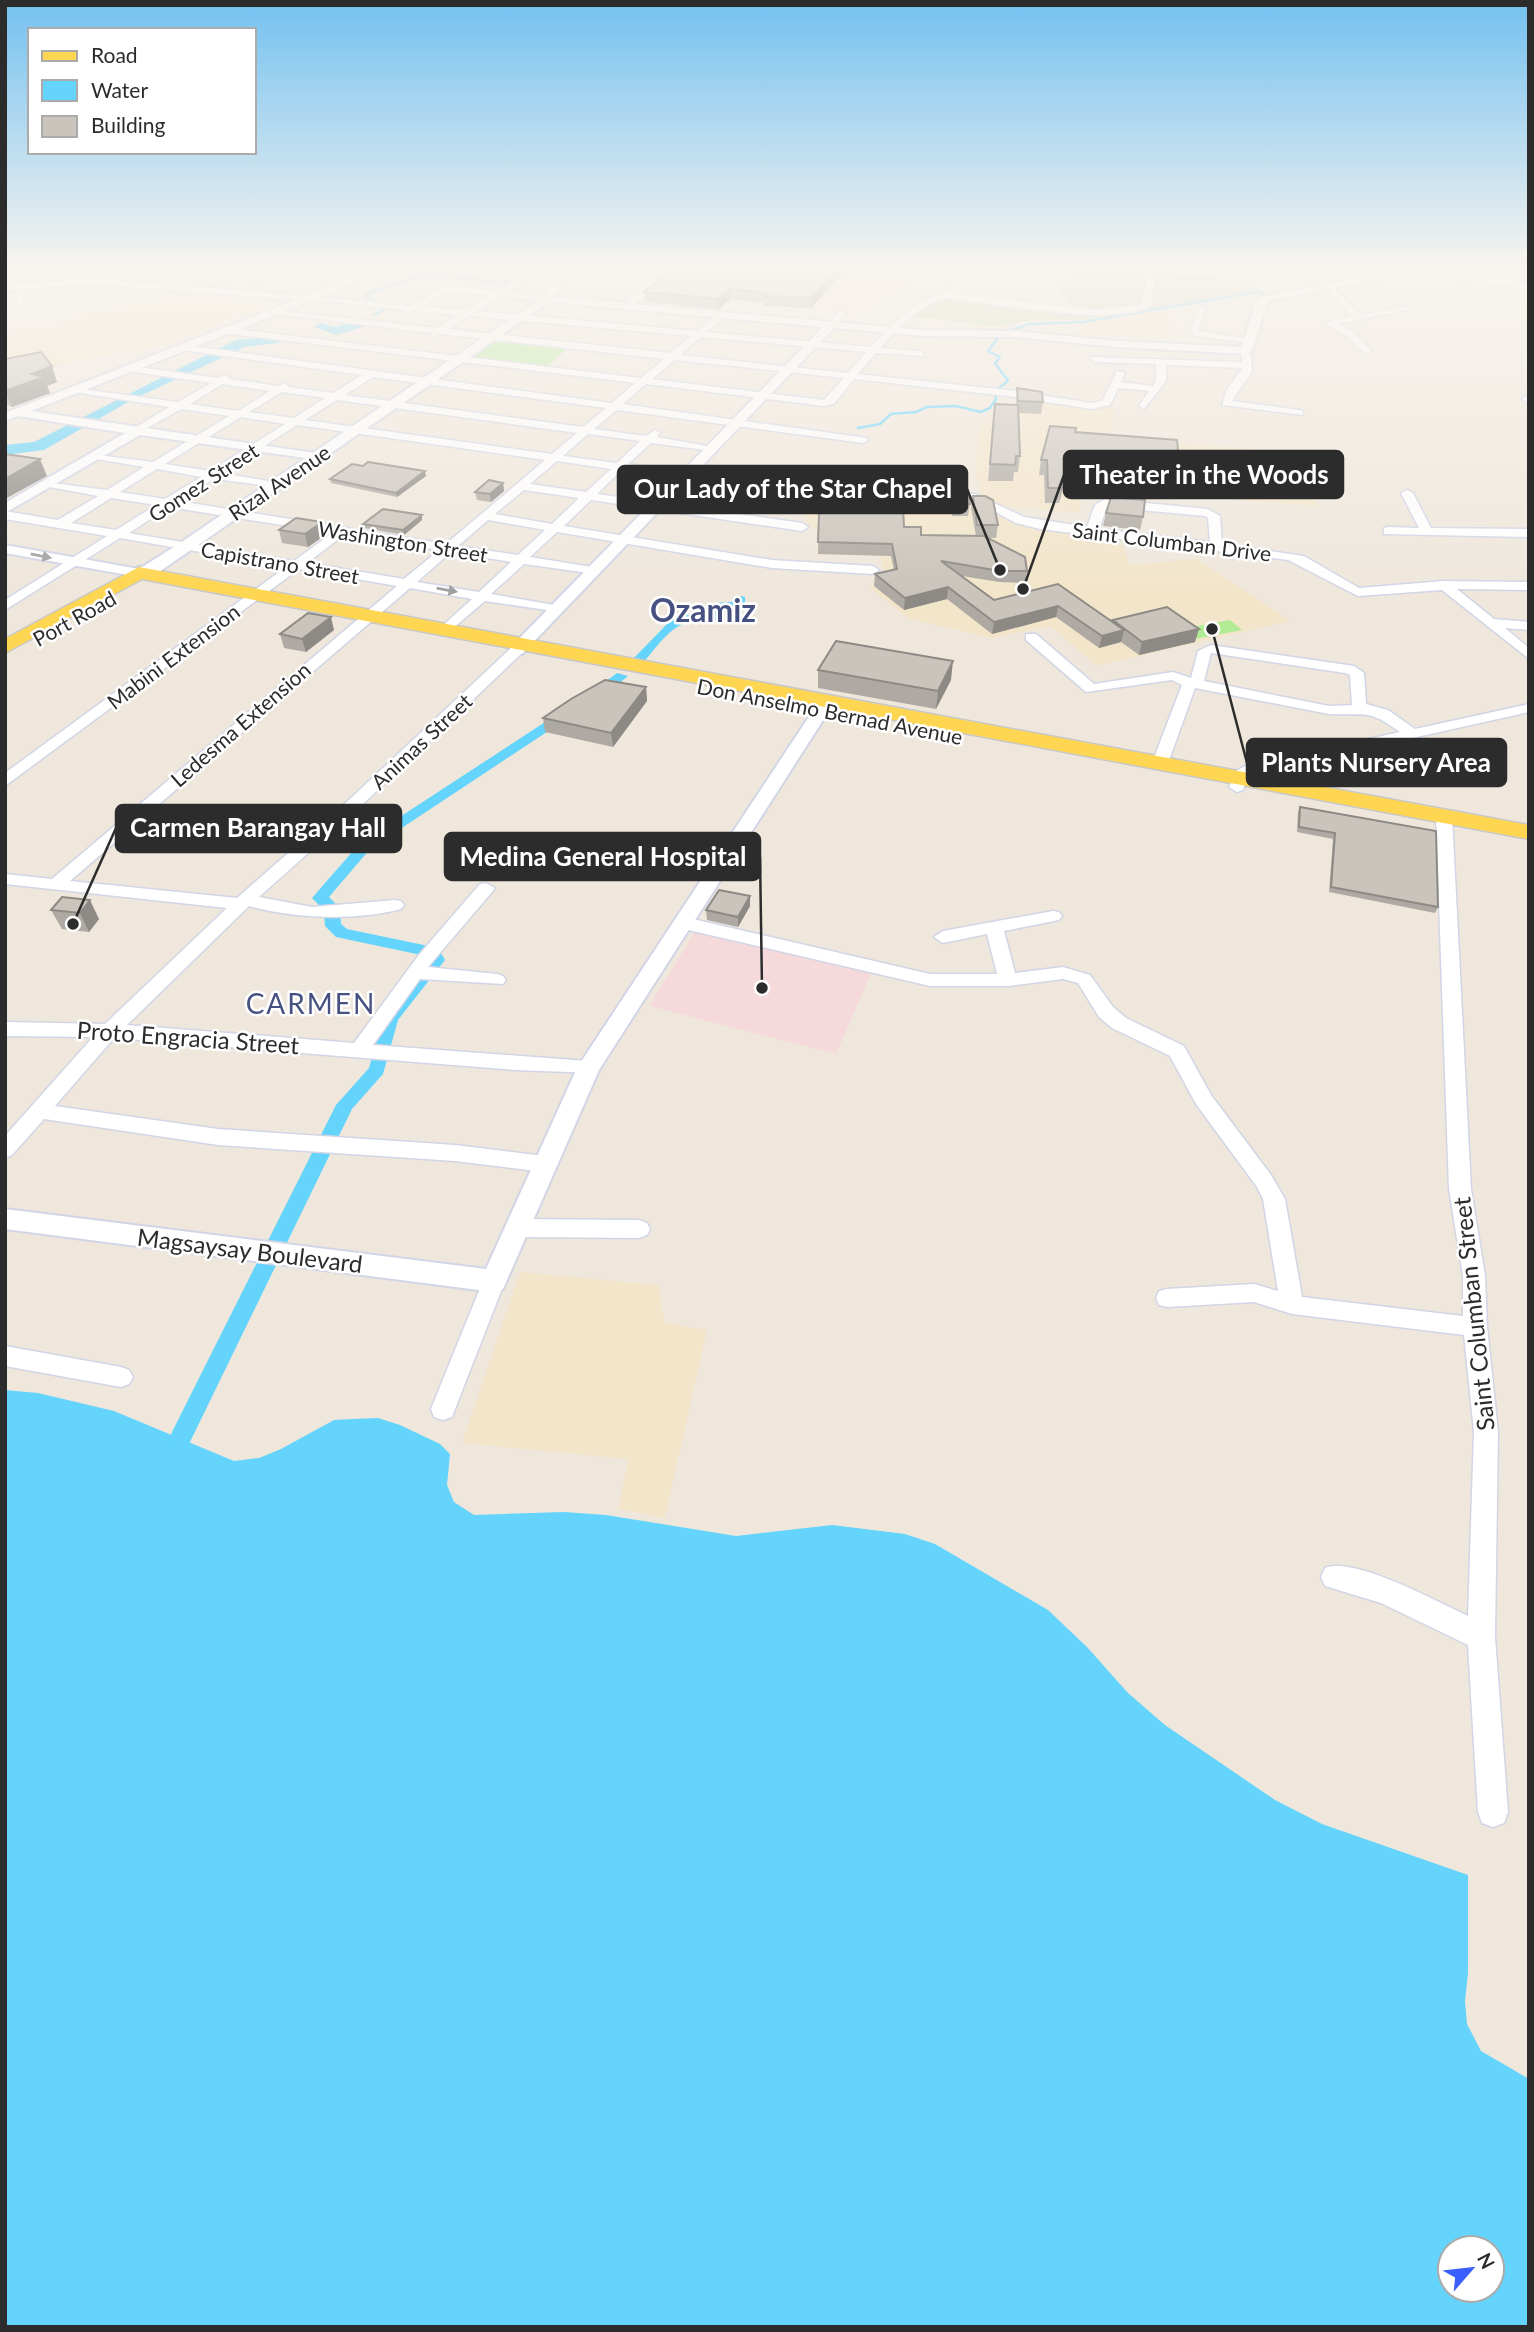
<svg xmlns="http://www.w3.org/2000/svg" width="1534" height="2332" viewBox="0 0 1534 2332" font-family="Lato,sans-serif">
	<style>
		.education { fill: #f2e5ca }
		.medical { fill: #f6d9da }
		.green { fill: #b1eb93 }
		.cemetery { fill: #c6dbb2 }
		.water { fill: #64d4fc; fill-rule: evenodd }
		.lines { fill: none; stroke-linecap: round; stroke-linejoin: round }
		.stream { stroke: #64d4fc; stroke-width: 2.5 }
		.canal { fill: #64d4fc; fill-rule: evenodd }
		.river { fill: #64d4fc; fill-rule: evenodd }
		.minor-casing { stroke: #d1d5e6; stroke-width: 3 }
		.tertiary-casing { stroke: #d1d5e6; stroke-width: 4 }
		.secondary-casing { stroke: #d1d5e6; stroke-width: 4 }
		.primary-casing { stroke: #c8c8c8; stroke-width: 3 }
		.minor { fill: #fff; fill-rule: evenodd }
		.tertiary { fill: #fff; fill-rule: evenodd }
		.secondary { fill: #fff; fill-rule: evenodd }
		.primary { fill: #ffd651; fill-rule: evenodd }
		.wall { fill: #aea9a2 }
		.shaded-wall { fill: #8d8984 }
		.building { fill: #cac4bc; stroke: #8d8984; stroke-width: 2 }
		.oneway { fill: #a0a0a0 }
		.labels { text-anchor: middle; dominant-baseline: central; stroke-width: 5; stroke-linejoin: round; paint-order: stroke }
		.far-street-label { font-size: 21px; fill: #2c2c2c; stroke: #fff }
		.street-label { font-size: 24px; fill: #2c2c2c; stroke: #fff }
		.quarter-label { font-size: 28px; letter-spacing: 2px; fill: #465182; stroke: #fff }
		.far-town-label { font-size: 32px; font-weight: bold; fill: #465182; stroke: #fff }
		.leader { fill: none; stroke: #2c2c2c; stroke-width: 2.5 }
		.callout-dot { fill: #2c2c2c; stroke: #fff; stroke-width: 2.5 }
		.callout { fill: #2c2c2c; stroke: #2c2c2c; stroke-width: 2.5 }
		.callout-label { font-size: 26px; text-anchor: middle; font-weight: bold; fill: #fff }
	</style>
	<rect width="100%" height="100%" fill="#efe7dc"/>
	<path class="education" d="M136,266H356L330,279L277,275L264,284L165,277L148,283L109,281Z
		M190,293L285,300L161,345L5,375V335L76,323L73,316Z
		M1174,308L1167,338L1079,334L1083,323Z
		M1014,397L1115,409L1109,436L1309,454L1317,506L1082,488L1080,513L1002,506L982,495L975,472L978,434L989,413L1014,414Z
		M806,494L968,499L1021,525L1119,538L1130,565L1197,559L1291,621L1096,666L1051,626L992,638L909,619L869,587L886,579L880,556L817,555L818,532L806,523Z
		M520,1272L658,1285L665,1323L707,1330L665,1518L618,1509L628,1459L462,1443Z"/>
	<path class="medical" d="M852,266H990L993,267L953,282L913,277L889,297L850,314L811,310Z
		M697,929L872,971L836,1054L649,1006Z"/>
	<path class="green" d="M497,339L569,347L545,368L471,359Z
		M1230,620L1242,630L1195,639L1182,629Z"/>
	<path class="cemetery" d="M1091,266L1254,281L1259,291L1079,320H1033L996,326L912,316L943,297L1078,311L1058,292L1065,283Z"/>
	<path class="water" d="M5,1390L38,1393L114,1411L234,1461L259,1458L281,1449L334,1420L353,1419L378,1418L400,1425L440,1444L450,1454L447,1485L454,1502L474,1515L564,1512L606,1515L736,1536L832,1525L905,1534L935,1544L1048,1610L1087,1647L1128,1693L1165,1725L1275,1800L1322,1824L1468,1875V1973L1465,2001L1467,2024L1481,2051L1529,2079V2327H5ZM1450,2248H1492V2290H1450Z"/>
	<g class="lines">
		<path class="stream" d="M553,271L567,266
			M433,275L507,283
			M519,284L538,274
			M381,305L365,296C394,280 428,276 460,266
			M374,315L385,309
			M1003,333L1029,324L1082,322L1258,292L1268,295L1309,288
			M994,392L1008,381L995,363L1000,357L988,351L1001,334
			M858,428L880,424L891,414L916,412L927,407L956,406L981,412L990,408L996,399L995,394"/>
		<path class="canal" d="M741,596L745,597V603L738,608L725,609L722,618C710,624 701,620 689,622C670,625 654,651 642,664L631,661L670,621L686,615H709L715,603L731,602Z
			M617,673L628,676L600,699H590V693Z
			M562,711L574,714L370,849L329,897L340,908L341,924L347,929L438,948L445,960L398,1020L383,1074L352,1109L189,1444L181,1447L173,1444L170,1437L173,1430L336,1105L369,1068L384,1015L428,960L426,956L336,937L325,926L324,910L312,898L360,843Z"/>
		<path class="river" d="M358,320L365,324L363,327L336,335L314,327L321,323L336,327Z
			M274,336L281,340L279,343L244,347L130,401L44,450L5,455V445L34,442L236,340Z"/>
		<g class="minor-casing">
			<path id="minor" d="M123,266H133L98,284L91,282Z
				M538,266L546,267L508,292L547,296L550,301L500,297L477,311L697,331L721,312L724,317L707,332L871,347C893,323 915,300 947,292L1093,310L1141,305L1147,278L1139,272L1141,266H1149L1147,271L1155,277L1151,305C1122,328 987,303 947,298C920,304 899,327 881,348L921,351L924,356L876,353L858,374L1016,391L1091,403L1102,401L1117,371L1125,373L1121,382L1153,386L1156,381V364L1094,362L1091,357L1242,362L1241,354L1246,351L1251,354L1252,372L1232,401L1299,410L1303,411V415L1222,405L1226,391L1242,368L1166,365V381L1144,409L1139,406L1149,391L1118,388L1110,405L1091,409L1016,397L854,379L834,404L824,406L646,384L623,404L867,438L868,440L863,443L617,410L594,429L646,436L655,430L660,433L657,437L718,448L713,451L651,443L628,464L788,487L975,494L1024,517L1087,527L1095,505L1105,499L1208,509L1220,516L1222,544L1304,556L1359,588L1444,581L1529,582V590L1457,589L1494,619L1529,622V630L1505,628L1529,648V659L1442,590L1358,596L1288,560L1040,529L1016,523L973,500L788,493L622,470L597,494L802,523L808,527L802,531L591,500L564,526L772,560L873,566L879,570L873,574L772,568L557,532L530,557L592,567L596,568V574L524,564L491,594L560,606V612L485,601L445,635L440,634V628L472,599L410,588L70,881L237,898L351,798L511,648H521V654L363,804L259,897L312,907L395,900L401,901L404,905L401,909C355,921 295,919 249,906L127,1025L354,1043L418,956L480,884L486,883L495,888L492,892L428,967L497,974L503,976L506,980L503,984L420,979L373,1045L588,1061L595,1063L598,1068L595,1073L515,1070L114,1038L55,1106L218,1129L455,1145L544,1156L551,1158L554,1164L551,1170L544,1172L455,1161L218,1145L44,1119L12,1155L5,1158V1136L93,1037L5,1036V1022L105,1024L227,908L5,884V874L52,879L397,586L299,569L5,786V773L286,567L120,538L5,610V600L107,536L5,519V511L58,520L98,496L44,486V482L107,490L144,467L90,458V454L153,462L229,416L181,409L137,434L132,431L133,429L169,407L68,391L73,388L178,402L211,383L128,371L131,366L219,378L226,375L230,379L278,386L285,383L289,387L333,393L362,375L181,350L184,345L612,403L635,383L224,333L227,328L641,378L664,359L440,334L434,337L430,333L268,313L272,310L437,328L458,315L414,311L408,314L404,310L304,299L308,296L411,306L446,285L497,291ZM448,291L490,295L466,310L422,307ZM469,316L691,336L670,353L448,329ZM701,337L866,352L848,373L680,355ZM675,360L844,378L824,400L652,379ZM373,377L606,408L583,427L345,395ZM222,384L270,391L238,411L190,404ZM282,392L325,398L294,418L249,412ZM337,400L577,433L552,454L305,420ZM241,417L285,424L210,471L165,464ZM297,425L545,460L446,544L178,501L214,479L279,487V483L222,473ZM588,434L640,441L617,463L563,456ZM557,461L611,469L586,492L530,484ZM157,469L201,477L165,499L120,492ZM524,490L579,498L552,524L495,514ZM111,498L156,505L116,530L71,523ZM169,507L332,533L294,561L129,533ZM1107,507L1205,516L1208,518L1210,542L1099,529ZM488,520L545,530L518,555L458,546ZM344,535L439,550L404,579L307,563ZM451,552L511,562L479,592L417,582Z
				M1330,283L1360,315L1408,306L1412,309L1339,324L1353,332L1372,351L1364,353L1347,336L1325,323L1352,316L1326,286Z
				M13,285H19L26,297L22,305L15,303L18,297Z
				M1202,305L1206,308L1198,331L1255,340L1250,343L1190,335L1198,308Z
				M838,311L845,313L834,327H828Z
				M1527,396H1529V403L1522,399Z
				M1407,490L1413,493L1431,528L1529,529V537L1384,534V528L1388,527L1419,528L1401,493Z
				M1026,634H1036L1094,684L1173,672L1191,678L1198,651L1211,645L1354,666L1364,673L1366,704L1388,710L1415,729L1529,704V712L1255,773L1248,776L1243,790L1237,792L1229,787L1236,771L1245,766L1400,732C1367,708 1366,716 1329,714L1195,688L1168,763L1160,768L1155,766L1152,763L1182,685L1172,680L1086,692L1026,640ZM1211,653L1345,673L1350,675L1352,705L1329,706L1204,681Z
				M1444,811L1452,816L1471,1189L1485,1276L1487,1327L1498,1432L1495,1637L1508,1812L1504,1823L1493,1827L1482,1823L1478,1812L1468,1645L1381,1603L1325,1586L1321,1577L1325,1568C1354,1556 1438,1602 1468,1616L1474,1432L1464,1335L1292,1314L1254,1302L1167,1307L1159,1305L1156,1298L1159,1291L1167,1289L1254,1284L1278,1291L1263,1199L1257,1187L1196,1104L1170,1056L1112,1028L1099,1017L1078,983L1063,979L1008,986H930L684,929L675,923L684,917L930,974H997L987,934L943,943L934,937L943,931L1053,911L1059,912L1062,916L1059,920L1004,931L1015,973L1063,967L1090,975L1113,1007L1126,1018L1184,1046L1211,1095L1271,1175L1285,1199L1302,1297L1463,1316V1276L1449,1189L1436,816Z
				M516,1219L639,1220L647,1223L650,1229L647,1235L639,1238L516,1237L508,1234L505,1228L508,1222Z
				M494,1272L502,1274L505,1281L455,1409L452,1417L443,1420L434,1417L431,1409L483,1281L486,1274Z
				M5,1346L121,1367L129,1370L133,1377L129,1384L121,1387L5,1366Z"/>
		</g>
		<g class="tertiary-casing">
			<path id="tertiary" d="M369,266H381L353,284L312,301L31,411L315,453L320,454V460L140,435L5,513V503L125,433L18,416L5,421V413L295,300L89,284L5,291V285L89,278L307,296Z
				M669,266H680L634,304L923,330L1016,331L1116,341L1242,347L1255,303L1261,297L1422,267L1427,270L1268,301L1252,351L1246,354L1116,347L1016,337L923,336L834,328L522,654H510V648L823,327L547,302L542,299L547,296L629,303L628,299Z
				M5,545L139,569L146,573L139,577L5,553Z
				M826,698L834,703L599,1070L503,1289L494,1292L5,1229V1209L486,1269L577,1068L818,703Z"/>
		</g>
		<g class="secondary-casing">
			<path id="secondary" d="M535,266H546L563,284L551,301L156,574L133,577L131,573L133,569L144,566L180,543L543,297L551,284Z
				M1375,266H1405L1529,283V289L1381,269Z"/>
		</g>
		<g class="primary-casing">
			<path id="primary" d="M139,567L1529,825V839L142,579L5,653V639Z"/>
		</g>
		<use href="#minor" class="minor"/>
		<use href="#tertiary" class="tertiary"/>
		<use href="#secondary" class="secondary"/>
		<use href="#primary" class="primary"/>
	</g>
	<path class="wall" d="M850,266L811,308L764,306V303L730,299L719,309L645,302L644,292Z
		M5,359L57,382L47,386L50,393L12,407L5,404Z
		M1017,388L1043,402L1041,414L1019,413L1020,456L1018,472H1014L1013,481H988L995,404L1016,405Z
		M1075,432L1180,471L1177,485L1094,482V469L1068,467L1059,503H1045L1044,475H1039L1041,460Z
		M363,466L426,476L397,497L331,483L330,479Z
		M503,483L504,491L491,502L477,500L475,492Z
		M820,487L921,535L976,536L971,508L973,496L998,525L996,538H989L1027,571L1025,583L999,582L962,576L994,600L1058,584L1113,622V620L1195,642L1139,655L1121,642L1099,648L1056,617L992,634L947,599L904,610L874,586L875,574L894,570L891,556L818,554Z
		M952,490L970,504L968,516H952L951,502Z
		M1106,513L1143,517L1140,530L1103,526Z
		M422,520L404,535L364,528L363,524Z
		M279,530L325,535L308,547L282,543Z
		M334,630L306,652L284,648L280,634Z
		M818,670L951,680L936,709L818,688Z
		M646,687L647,701L613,747L545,732L543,718Z
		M1300,807L1438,907L1435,913L1329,892L1333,839L1297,832L1298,812Z
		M62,897L99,919L89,932L62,929L51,910Z
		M750,906L738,927L707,920L706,910Z"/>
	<path class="shaded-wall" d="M841,266H850L811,308L812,298Z
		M730,289V299L719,309L718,299Z
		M52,366L57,382L47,386L50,393L12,407L6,392L32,374Z
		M1070,453L1068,467L1059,503L1061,488Z
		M40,459L47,476L5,499V479Z
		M425,471L426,476L397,497L396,493Z
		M503,483L504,491L491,502L490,494Z
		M422,515V520L404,535L403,530Z
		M322,522L325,535L308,547L305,534Z
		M948,587L947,599L904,610L905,598Z
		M1058,606L1056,617L992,634L994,622Z
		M331,617L334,630L306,652L302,639Z
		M1199,629L1195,642L1139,655L1142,642Z
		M1124,630L1121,642L1099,648L1102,636Z
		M953,661L951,680L936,709L938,691Z
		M646,687L647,701L613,747L611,733Z
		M750,896V906L738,927V917Z
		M90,900L99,919L89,932L80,913Z"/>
	<path class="building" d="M675,266H841L812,298L764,296L767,293L730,289L718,299L644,292Z
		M41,352L52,366L32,374L44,377L5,391V359Z
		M1017,388L1042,392L1043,402L1018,401Z
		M995,404L1018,405L1020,456H1016L1015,465L990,464Z
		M1050,426L1076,428L1075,432L1177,440L1180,471L1097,467V454L1070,453L1061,488H1048L1047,460H1041Z
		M5,454L40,459L5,479Z
		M368,462L425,471L396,493L330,479L352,464L363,466Z
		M489,480L503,483L490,494L475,492Z
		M820,487L902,489L904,527H921V535L984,536L1025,557L1027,571H1000L941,561L994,600L1058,584L1124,630L1102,636L1058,606L994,622L948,587L905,598L875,574L897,569L892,544L818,542Z
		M952,490H968L970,504H954Z
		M973,496H985L993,500L998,525H977Z
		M1111,497L1145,500L1143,517L1106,513Z
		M383,509L422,515L403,530L363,524Z
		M296,518L322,522L305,534L279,530Z
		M1167,607L1199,629L1142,642L1113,620Z
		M308,613L331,617L302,639L280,634Z
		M836,641L953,661L938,691L818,670Z
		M605,680L646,687L611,733L543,718L571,699Z
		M1300,807L1436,831L1438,907L1331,887L1335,833L1299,827Z
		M719,890L750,896L738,917L706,910Z
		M62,897L90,900L80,913L51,910Z"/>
	<defs><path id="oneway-solid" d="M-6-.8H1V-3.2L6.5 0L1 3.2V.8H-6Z" transform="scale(1.75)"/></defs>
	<g class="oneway">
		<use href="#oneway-solid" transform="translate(41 556) rotate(11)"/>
		<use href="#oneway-solid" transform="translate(447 590) rotate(10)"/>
	</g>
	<linearGradient id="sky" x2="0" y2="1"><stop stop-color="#73c1f0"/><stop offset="0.45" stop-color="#f8f4ef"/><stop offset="1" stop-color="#f8f4ef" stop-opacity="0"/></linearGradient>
	<rect width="1534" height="592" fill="url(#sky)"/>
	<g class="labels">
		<g class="far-street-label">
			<text transform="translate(203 482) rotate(-33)">Gomez Street</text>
			<text transform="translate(279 482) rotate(-34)">Rizal Avenue</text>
			<text transform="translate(403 541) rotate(9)">Washington Street</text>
			<text transform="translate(1172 541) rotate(7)">Saint Columban Drive</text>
			<text transform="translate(280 562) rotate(10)">Capistrano Street</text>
			<text transform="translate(74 618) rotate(-29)">Port Road</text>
			<text transform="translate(173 656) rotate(-37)">Mabini Extension</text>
			<text transform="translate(830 711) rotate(11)">Don Anselmo Bernad Avenue</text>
			<text transform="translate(240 724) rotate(-41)">Ledesma Extension</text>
			<text transform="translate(421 741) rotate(-43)">Animas Street</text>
		</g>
		<g class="street-label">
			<text transform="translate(188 1037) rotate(4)">Proto Engracia Street</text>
			<text transform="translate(250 1250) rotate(7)">Magsaysay Boulevard</text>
			<text transform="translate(1473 1314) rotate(-96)">Saint Columban Street</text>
		</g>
		<g class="quarter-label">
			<text x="311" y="1003">CARMEN</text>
		</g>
		<g class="far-town-label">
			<text x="703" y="609">Ozamiz</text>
		</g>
	</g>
	<path class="leader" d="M1023 589L1064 475M1000 570L967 489M1212 629L1247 763M73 924L116 828M762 988L760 857"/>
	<g class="callout-dot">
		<circle cx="1023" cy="589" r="7"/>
		<circle cx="1000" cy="570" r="7"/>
		<circle cx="1212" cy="629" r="7"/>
		<circle cx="73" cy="924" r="7"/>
		<circle cx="762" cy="988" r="7"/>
	</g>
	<g class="callout">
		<rect x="1064" y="451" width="279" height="47" rx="7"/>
		<rect x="618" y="466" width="349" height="47" rx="7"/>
		<rect x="1247" y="739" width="259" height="47" rx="7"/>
		<rect x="116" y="805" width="285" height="47" rx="7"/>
		<rect x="445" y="833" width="315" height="47" rx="7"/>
	</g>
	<g class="callout-label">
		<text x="1204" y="484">Theater in the Woods</text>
		<text x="793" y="498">Our Lady of the Star Chapel</text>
		<text x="1376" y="772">Plants Nursery Area</text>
		<text x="258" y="837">Carmen Barangay Hall</text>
		<text x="603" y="866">Medina General Hospital</text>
	</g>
	<rect width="1534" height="2332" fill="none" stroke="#2c2c2c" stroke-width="14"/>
	<rect x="28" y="28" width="228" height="126" fill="#ffffff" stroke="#ababab" stroke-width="2"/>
	<rect x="42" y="51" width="35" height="10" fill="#ffd651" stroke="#ababab" stroke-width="2"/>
	<text x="91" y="63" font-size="21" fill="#2c2c2c">Road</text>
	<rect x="42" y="80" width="35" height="21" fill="#64d4fc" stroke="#ababab" stroke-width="2"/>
	<text x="91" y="98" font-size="21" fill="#2c2c2c">Water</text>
	<rect x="42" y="116" width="35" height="21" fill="#cac4bc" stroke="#ababab" stroke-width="2"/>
	<text x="91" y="133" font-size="21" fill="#2c2c2c">Building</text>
	<g transform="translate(1471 2269) rotate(62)"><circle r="33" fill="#ffffff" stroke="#ababab" stroke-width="2"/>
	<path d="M0-5L12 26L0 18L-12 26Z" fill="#395fff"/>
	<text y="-10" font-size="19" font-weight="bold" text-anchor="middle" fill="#2c2c2c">N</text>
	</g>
</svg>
